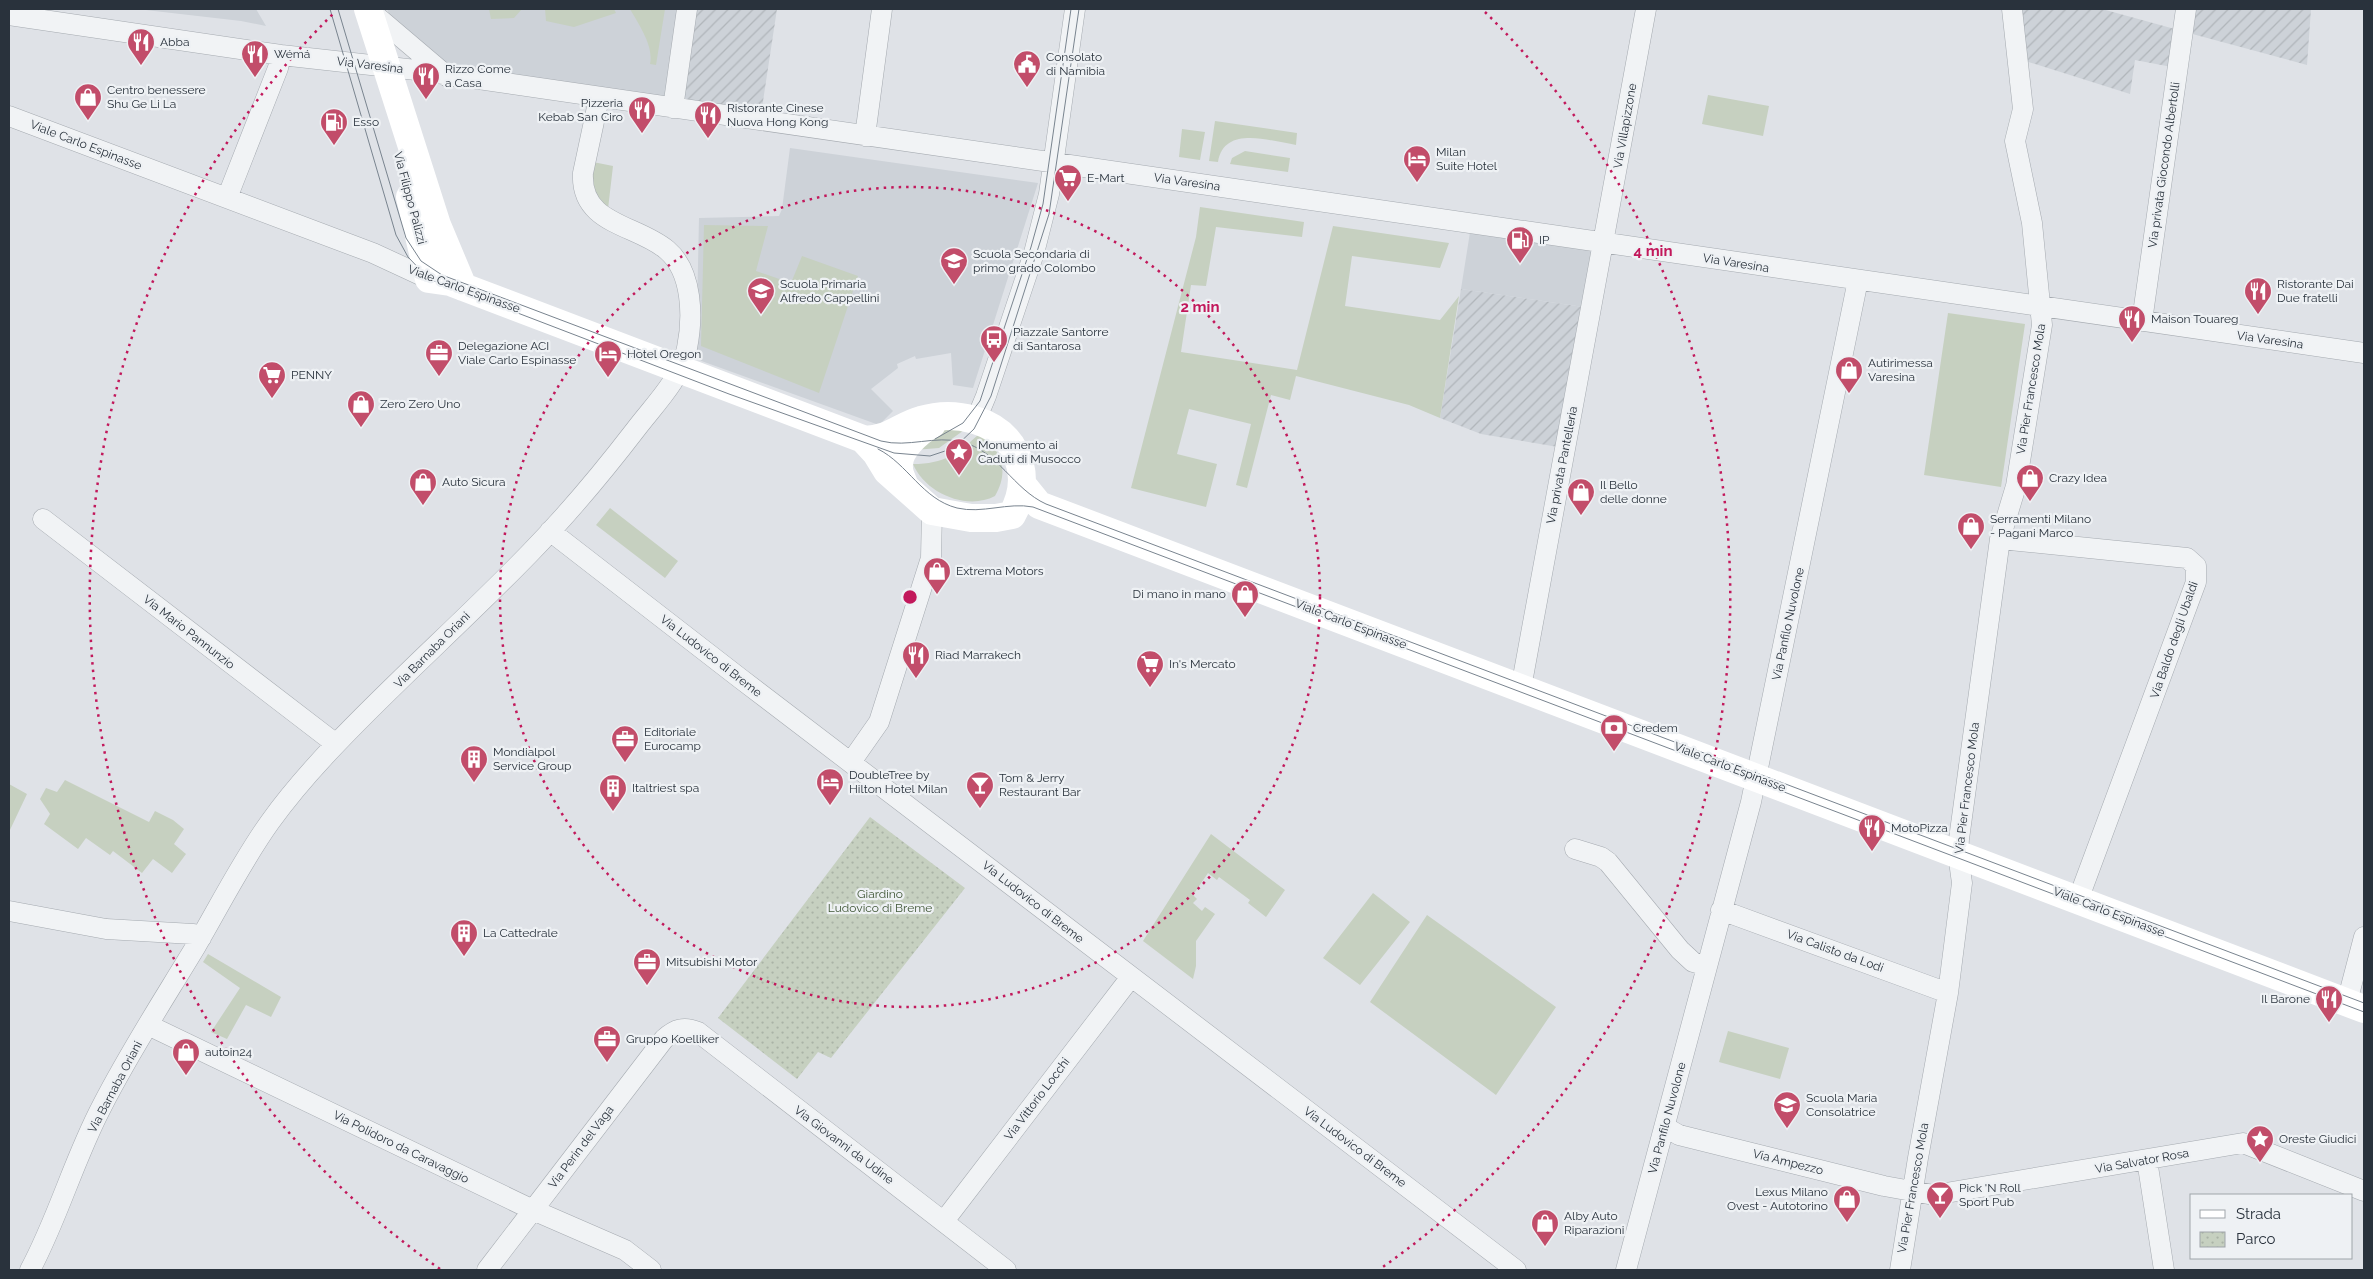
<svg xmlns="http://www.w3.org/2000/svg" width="2373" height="1279" viewBox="0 0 2373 1279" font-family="Raleway,sans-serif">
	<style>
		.built { fill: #cdd2d8 }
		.industrial { fill: url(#industrial-furrows) }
		.grass { fill: #c6d0c0 }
		.park { fill: url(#park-dots) }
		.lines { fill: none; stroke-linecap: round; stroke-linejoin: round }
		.street-casing { stroke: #a5aab0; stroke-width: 21 }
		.street { stroke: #f1f3f5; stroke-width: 20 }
		.secondary { stroke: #fff; stroke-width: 28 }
		.tram { stroke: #79848f; stroke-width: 1 }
		.ring { fill: none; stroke: #c2185b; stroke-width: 2.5; stroke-dasharray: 2.5 5 }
		.labels { text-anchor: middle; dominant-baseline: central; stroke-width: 4.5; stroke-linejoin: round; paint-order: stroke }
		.poi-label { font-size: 12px; fill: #29323c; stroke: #eef1f4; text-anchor: start }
		.street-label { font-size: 12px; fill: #29323c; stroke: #eef1f4 }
		.park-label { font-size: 12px; fill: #405737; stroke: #eef1f4 }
		.centre { fill: #c2185b; stroke: #eef1f4; stroke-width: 2.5 }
		.ring-label { font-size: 15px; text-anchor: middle; font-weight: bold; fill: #c2185b; stroke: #eef1f4; stroke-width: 4.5; stroke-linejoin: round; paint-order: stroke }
	</style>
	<defs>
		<pattern id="industrial-furrows" width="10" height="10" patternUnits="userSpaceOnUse" patternTransform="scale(1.25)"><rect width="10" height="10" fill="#cdd2d8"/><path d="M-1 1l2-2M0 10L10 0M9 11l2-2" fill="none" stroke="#b0b5ba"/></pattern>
		<pattern id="park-dots" width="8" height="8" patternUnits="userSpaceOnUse" patternTransform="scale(1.25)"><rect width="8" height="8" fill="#c6d0c0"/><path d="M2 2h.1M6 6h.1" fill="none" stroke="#aab3a6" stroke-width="1.8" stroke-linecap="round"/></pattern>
	</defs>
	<rect width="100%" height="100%" fill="#dfe2e7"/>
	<path class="built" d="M137,9H256L266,26L241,21Z
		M387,9H684L670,107L449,75L394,26Z
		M790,148L1038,183L973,388L953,385L951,353L916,359L915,356L897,364L898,368L871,389L893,411L879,425L696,359L699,218L779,216L782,209Z
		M1471,226L1603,244L1590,308L1461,289Z"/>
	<path class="industrial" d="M690,9H777L760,121L675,108Z
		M2014,9H2102L2182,31L2177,68L2135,60L2130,94L2019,59Z
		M2188,9H2311L2307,65L2185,32Z
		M1461,289L1590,308L1564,448L1481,434L1440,418Z"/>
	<path class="grass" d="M489,9H522L514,18L491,19Z
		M545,9H614L616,13L574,27L546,21Z
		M630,9H665L656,65L650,64C654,46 639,25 630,9Z
		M1708,95L1769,106L1763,136L1702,124Z
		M1215,121L1297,133L1296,145C1270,141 1224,125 1218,162L1209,161Z
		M1182,129L1205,132L1200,160L1179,157Z
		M1245,151L1290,158L1288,172L1230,164L1232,158Z
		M593,162L613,166L608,209C592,194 590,185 593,162Z
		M1200,207L1304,222L1302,237L1216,227L1206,286L1191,285L1181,352L1297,370L1333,226L1449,243L1440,268L1352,256L1345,306L1440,320L1459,296L1440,418L1409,405L1296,376L1290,400L1271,395L1247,488L1236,485L1251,424L1189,409L1177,454L1217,464L1206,507L1131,488L1196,237Z
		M704,225L768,226L756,271L791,283L802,256L858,276L819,393L701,346Z
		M1948,313L2025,324L2001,487L1924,475Z
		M942,428H967L939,448L914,450Z
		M980,433C1001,451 1010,470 995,496C967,511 925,493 913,464C944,464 958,454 980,433Z
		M610,508L678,561L665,578L596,525Z
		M65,780L149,822L155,811L173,820L184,829L174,844L186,854L172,873L153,859L142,873L113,851L110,855L86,838L78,849L44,824L50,814L40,799L46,788L57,792Z
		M9,784L27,794L9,832Z
		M1211,834L1285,890L1266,917L1248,903L1250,900L1219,877L1217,880L1208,873L1193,895L1197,899L1193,903L1202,911L1205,907L1215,914L1196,941V966L1193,979L1143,941Z
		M1373,893L1410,922L1360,985L1323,958Z
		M1427,915L1556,1007L1496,1095L1370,1002Z
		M208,954L281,997L271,1017L246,1005L227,1039L211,1032L240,988L203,962Z
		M1728,1031L1789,1048L1780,1079L1719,1062Z"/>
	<path class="park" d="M870,817L965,888L831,1058L818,1052L797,1079L718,1018Z"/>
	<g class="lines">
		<g class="street-casing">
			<path id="street" d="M368,9L448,77
				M9,15L281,55L416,70L2364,353
				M673,108L687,9
				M9,116L373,253L429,279
				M865,136L882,9
				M227,198L278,68L281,55
				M2142,321L2186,9
				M976,420L986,396L1034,253L1049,194L1075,9
				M43,519L336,744
				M550,531L741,679L1516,1270
				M2000,539L2187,558L2196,566V582L2078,900
				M1521,688L1646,9
				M851,762L879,722L931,558L932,511
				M1575,849L1601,857L1608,862L1680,950L1693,962L1707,966
				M1721,910L1948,993
				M9,911L106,929L193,934L201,938
				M2347,1002L2364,937
				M148,1025L533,1210L625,1250L651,1270
				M1665,1127L1679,1135L1884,1186L1934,1195L2243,1143L2364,1191
				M2147,1160L2164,1270
				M944,1221L1131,977
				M30,1270C58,1218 74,1159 102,1106C130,1051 164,999 196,946C220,905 242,861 270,822C290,794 314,767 337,743C399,678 466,619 529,554C567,515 603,472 636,429C655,404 681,379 687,348C693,318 693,272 667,250C636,224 580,225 583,173L599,98
				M487,1270L664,1039C675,1029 684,1026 698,1032L1006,1270
				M1626,1270L1751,802L1858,280
				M1900,1270L1918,1158L1948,993L1962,883L1958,854L1959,839L2000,539L2016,486L2042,325L2032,223L2015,141L2023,109L2012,9"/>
		</g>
		<use href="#street" class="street"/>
		<path class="secondary" d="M368,9L437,225L463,287
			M410,197L429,279
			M429,279L450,282L863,439L876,453L887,471L932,511L971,518H996L1012,515C1023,495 1026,473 1015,452C999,419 954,410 921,420C899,426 892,439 864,440
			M904,484C902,479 899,473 899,468C897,450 918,432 932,424
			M1022,484L1039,505L2364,1009"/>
		<path class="tram" d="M330,9L396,235L408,257L429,279L729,394L894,453L930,456L954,448L974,429L991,396L1049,214L1079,9
			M338,9L406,238L421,261L442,275L881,441C908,448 935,435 962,442C998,451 1013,489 1046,504L2364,1003
			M935,439L963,423L980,401L1031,247L1043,204L1071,9
			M878,449C908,464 922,499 957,508C982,514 1008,502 1033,507L2364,1012"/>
	</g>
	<g class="ring">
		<circle cx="910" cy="597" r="410"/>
		<path d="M440 1269A820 820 0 0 1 335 12M1485 12A820 820 0 0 1 1380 1269"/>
	</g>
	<defs>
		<g id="restaurant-pin" transform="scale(1.4375)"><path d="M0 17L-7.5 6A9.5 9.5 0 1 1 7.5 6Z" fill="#c24d6a" stroke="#eef1f4"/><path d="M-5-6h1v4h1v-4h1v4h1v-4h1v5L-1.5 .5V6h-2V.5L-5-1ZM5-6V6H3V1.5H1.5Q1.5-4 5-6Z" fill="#fff"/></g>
		<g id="civic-pin" transform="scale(1.4375)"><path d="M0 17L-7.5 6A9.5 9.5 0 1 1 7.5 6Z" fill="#c24d6a" stroke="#eef1f4"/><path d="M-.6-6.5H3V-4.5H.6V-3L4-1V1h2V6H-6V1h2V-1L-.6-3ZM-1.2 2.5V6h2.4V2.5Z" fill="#fff"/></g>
		<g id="shop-pin" transform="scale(1.4375)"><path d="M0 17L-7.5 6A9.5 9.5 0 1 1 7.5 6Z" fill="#c24d6a" stroke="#eef1f4"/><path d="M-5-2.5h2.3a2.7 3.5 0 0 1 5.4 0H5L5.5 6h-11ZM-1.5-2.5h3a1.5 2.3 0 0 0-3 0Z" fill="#fff"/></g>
		<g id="fuel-pin" transform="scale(1.4375)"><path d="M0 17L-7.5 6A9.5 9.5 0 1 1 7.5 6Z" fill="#c24d6a" stroke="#eef1f4"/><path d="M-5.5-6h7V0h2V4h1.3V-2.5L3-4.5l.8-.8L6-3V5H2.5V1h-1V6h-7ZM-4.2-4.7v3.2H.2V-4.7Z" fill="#fff"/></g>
		<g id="hotel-pin" transform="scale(1.4375)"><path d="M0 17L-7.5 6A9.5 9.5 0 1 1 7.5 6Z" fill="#c24d6a" stroke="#eef1f4"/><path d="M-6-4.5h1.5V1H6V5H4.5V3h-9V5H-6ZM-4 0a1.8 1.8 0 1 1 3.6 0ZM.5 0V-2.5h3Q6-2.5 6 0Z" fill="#fff"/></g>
		<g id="supermarket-pin" transform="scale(1.4375)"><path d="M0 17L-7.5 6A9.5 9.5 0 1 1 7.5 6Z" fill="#c24d6a" stroke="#eef1f4"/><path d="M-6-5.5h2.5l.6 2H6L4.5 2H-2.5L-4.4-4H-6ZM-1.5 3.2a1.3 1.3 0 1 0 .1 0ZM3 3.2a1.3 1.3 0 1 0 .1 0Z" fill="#fff"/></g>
		<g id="school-pin" transform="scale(1.4375)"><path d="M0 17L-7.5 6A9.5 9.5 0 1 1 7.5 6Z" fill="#c24d6a" stroke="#eef1f4"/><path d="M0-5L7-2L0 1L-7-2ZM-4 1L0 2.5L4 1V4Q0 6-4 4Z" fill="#fff"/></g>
		<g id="bus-pin" transform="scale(1.4375)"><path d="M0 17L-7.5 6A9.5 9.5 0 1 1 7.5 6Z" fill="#c24d6a" stroke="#eef1f4"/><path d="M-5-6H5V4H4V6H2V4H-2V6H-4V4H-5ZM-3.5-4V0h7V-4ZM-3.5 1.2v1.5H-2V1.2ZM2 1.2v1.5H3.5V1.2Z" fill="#fff"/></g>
		<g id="office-pin" transform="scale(1.4375)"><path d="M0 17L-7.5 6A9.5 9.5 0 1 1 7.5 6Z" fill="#c24d6a" stroke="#eef1f4"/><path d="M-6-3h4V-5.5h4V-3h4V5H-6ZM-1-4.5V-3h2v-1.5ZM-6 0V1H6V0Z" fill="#fff"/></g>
		<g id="sight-pin" transform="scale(1.4375)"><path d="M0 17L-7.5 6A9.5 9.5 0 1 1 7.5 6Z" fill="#c24d6a" stroke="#eef1f4"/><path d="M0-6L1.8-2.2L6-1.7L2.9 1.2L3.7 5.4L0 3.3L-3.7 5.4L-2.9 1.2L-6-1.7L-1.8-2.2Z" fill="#fff"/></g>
		<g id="bank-pin" transform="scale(1.4375)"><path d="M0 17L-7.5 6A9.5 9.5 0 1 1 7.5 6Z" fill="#c24d6a" stroke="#eef1f4"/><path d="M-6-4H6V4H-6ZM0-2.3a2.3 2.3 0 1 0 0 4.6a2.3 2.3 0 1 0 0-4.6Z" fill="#fff"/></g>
		<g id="building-pin" transform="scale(1.4375)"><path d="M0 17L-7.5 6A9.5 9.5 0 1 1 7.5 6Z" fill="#c24d6a" stroke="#eef1f4"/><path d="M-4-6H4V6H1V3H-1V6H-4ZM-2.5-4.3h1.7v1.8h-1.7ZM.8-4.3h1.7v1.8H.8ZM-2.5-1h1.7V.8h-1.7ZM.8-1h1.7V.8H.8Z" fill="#fff"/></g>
		<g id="bar-pin" transform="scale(1.4375)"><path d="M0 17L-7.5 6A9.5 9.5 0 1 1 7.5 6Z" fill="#c24d6a" stroke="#eef1f4"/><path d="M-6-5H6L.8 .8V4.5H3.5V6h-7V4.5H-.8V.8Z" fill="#fff"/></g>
	</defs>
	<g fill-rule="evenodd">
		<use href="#restaurant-pin" x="141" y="42"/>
		<use href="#restaurant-pin" x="255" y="54"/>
		<use href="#civic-pin" x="1027" y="64"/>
		<use href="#restaurant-pin" x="426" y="76"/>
		<use href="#shop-pin" x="88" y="97"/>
		<use href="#restaurant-pin" x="642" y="110"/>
		<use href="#restaurant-pin" x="708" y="115"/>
		<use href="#fuel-pin" x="334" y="122"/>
		<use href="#hotel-pin" x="1417" y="159"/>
		<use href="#supermarket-pin" x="1068" y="178"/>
		<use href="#fuel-pin" x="1520" y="240"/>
		<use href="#school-pin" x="954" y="261"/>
		<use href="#school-pin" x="761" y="291"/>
		<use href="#restaurant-pin" x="2258" y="291"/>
		<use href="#restaurant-pin" x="2132" y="319"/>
		<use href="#bus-pin" x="994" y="339"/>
		<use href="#office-pin" x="439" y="353"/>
		<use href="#hotel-pin" x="608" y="354"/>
		<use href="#shop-pin" x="1849" y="370"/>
		<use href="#supermarket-pin" x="272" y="375"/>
		<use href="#shop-pin" x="361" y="404"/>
		<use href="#sight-pin" x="959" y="452"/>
		<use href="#shop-pin" x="2030" y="478"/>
		<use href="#shop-pin" x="423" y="482"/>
		<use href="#shop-pin" x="1581" y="492"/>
		<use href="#shop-pin" x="1971" y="526"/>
		<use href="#shop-pin" x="937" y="571"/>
		<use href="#shop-pin" x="1245" y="594"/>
		<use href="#restaurant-pin" x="916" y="655"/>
		<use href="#supermarket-pin" x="1150" y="664"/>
		<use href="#bank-pin" x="1614" y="728"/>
		<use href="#office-pin" x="625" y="739"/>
		<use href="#building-pin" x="474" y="759"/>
		<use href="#hotel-pin" x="830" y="782"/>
		<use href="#bar-pin" x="980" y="785"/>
		<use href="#building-pin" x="613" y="788"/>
		<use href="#restaurant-pin" x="1872" y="828"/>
		<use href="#building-pin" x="464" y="933"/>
		<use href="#office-pin" x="647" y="962"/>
		<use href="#restaurant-pin" x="2329" y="999"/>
		<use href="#office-pin" x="607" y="1039"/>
		<use href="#shop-pin" x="186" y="1052"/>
		<use href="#school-pin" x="1787" y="1105"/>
		<use href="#sight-pin" x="2260" y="1139"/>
		<use href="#bar-pin" x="1940" y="1195"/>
		<use href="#shop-pin" x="1847" y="1199"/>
		<use href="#shop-pin" x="1545" y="1223"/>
	</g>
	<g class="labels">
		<g class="poi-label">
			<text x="160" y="42">Abba</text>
			<text x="274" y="54">Wémá</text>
			<text x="1046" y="57">Consolato<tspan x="1046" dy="14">di Namibia</tspan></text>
			<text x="445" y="69">Rizzo Come<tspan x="445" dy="14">a Casa</tspan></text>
			<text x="107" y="90">Centro benessere<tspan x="107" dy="14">Shu Ge Li La</tspan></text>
			<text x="623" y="103" text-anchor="end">Pizzeria<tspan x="623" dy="14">Kebab San Ciro</tspan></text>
			<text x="727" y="108">Ristorante Cinese<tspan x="727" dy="14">Nuova Hong Kong</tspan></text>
			<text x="353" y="122">Esso</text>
			<text x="1436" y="152">Milan<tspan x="1436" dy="14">Suite Hotel</tspan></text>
			<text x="1087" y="178">E-Mart</text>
			<text x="1539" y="240">IP</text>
			<text x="973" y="254">Scuola Secondaria di<tspan x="973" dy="14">primo grado Colombo</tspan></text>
			<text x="780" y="284">Scuola Primaria<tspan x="780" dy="14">Alfredo Cappellini</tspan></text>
			<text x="2277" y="284">Ristorante Dai<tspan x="2277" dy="14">Due fratelli</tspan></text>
			<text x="2151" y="319">Maison Touareg</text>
			<text x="1013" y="332">Piazzale Santorre<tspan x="1013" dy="14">di Santarosa</tspan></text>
			<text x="458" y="346">Delegazione ACI<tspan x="458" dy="14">Viale Carlo Espinasse</tspan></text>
			<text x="627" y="354">Hotel Oregon</text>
			<text x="1868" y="363">Autirimessa<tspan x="1868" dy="14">Varesina</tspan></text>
			<text x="291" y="375">PENNY</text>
			<text x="380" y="404">Zero Zero Uno</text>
			<text x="978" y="445">Monumento ai<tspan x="978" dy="14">Caduti di Musocco</tspan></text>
			<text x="2049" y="478">Crazy Idea</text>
			<text x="442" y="482">Auto Sicura</text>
			<text x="1600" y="485">Il Bello<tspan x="1600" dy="14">delle donne</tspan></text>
			<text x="1990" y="519">Serramenti Milano<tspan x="1990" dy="14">- Pagani Marco</tspan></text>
			<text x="956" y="571">Extrema Motors</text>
			<text x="1226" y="594" text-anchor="end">Di mano in mano</text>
			<text x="935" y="655">Riad Marrakech</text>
			<text x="1169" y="664">In's Mercato</text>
			<text x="1633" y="728">Credem</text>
			<text x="644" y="732">Editoriale<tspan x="644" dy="14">Eurocamp</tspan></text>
			<text x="493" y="752">Mondialpol<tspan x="493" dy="14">Service Group</tspan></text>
			<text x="849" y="775">DoubleTree by<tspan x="849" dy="14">Hilton Hotel Milan</tspan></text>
			<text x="999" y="778">Tom &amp; Jerry<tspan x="999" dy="14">Restaurant Bar</tspan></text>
			<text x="632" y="788">Italtriest spa</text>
			<text x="1891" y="828">MotoPizza</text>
			<text x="483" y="933">La Cattedrale</text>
			<text x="666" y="962">Mitsubishi Motor</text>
			<text x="2310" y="999" text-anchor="end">Il Barone</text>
			<text x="626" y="1039">Gruppo Koelliker</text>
			<text x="205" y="1052">autoin24</text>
			<text x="1806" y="1098">Scuola Maria<tspan x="1806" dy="14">Consolatrice</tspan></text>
			<text x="2279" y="1139">Oreste Giudici</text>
			<text x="1959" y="1188">Pick 'N Roll<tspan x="1959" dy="14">Sport Pub</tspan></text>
			<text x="1828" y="1192" text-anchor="end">Lexus Milano<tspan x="1828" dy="14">Ovest - Autotorino</tspan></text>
			<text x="1564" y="1216">Alby Auto<tspan x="1564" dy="14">Riparazioni</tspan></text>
		</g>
		<g class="street-label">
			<text transform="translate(370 65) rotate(7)">Via Varesina</text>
			<text transform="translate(1625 126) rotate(-80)">Via Villapizzone</text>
			<text transform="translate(86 145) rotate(21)">Viale Carlo Espinasse</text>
			<text transform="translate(2164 165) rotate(-82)">Via privata Giocondo Albertolli</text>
			<text transform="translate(1187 182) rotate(8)">Via Varesina</text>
			<text transform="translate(410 198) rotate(75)">Via Filippo Palizzi</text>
			<text transform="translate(1736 263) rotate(9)">Via Varesina</text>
			<text transform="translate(464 289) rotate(20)">Viale Carlo Espinasse</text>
			<text transform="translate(2270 340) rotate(8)">Via Varesina</text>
			<text transform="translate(2031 389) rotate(-81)">Via Pier Francesco Mola</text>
			<text transform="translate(1562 465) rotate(-79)">Via privata Pantelleria</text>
			<text transform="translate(1351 624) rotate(21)">Viale Carlo Espinasse</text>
			<text transform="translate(1788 624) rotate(-78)">Via Panfilo Nuvolone</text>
			<text transform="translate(189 632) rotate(38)">Via Mario Pannunzio</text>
			<text transform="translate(2174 640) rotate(-71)">Via Baldo degli Ubaldi</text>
			<text transform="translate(432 650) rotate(-45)">Via Barnaba Oriani</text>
			<text transform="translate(711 656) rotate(38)">Via Ludovico di Breme</text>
			<text transform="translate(1730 767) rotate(21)">Viale Carlo Espinasse</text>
			<text transform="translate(1967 788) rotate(-83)">Via Pier Francesco Mola</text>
			<text transform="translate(1033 902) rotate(38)">Via Ludovico di Breme</text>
			<text transform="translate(2109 912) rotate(21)">Viale Carlo Espinasse</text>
			<text transform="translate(1835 951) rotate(20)">Via Calisto da Lodi</text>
			<text transform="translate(115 1087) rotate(-62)">Via Barnaba Oriani</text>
			<text transform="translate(1037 1099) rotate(-53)">Via Vittorio Locchi</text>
			<text transform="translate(1667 1118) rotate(-75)">Via Panfilo Nuvolone</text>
			<text transform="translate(844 1145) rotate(37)">Via Giovanni da Udine</text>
			<text transform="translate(401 1147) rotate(26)">Via Polidoro da Caravaggio</text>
			<text transform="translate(581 1147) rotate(-53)">Via Perin del Vaga</text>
			<text transform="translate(1355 1147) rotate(37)">Via Ludovico di Breme</text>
			<text transform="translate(2142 1161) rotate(-10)">Via Salvator Rosa</text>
			<text transform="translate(1788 1162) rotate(14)">Via Ampezzo</text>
			<text transform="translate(1913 1188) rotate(-80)">Via Pier Francesco Mola</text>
		</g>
		<g class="park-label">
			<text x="880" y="894">Giardino<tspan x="880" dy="14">Ludovico di Breme</tspan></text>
		</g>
	</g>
	<circle cx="910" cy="597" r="8" class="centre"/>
	<g class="ring-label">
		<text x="1653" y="256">4 min</text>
		<text x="1200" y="312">2 min</text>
	</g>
	<rect width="2373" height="1279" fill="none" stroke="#29323c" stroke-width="20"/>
	<rect x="2190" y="1194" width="162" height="65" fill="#eef1f4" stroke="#9fa5aa"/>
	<rect x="2200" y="1210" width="25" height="8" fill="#ffffff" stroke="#9fa5aa"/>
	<text x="2236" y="1219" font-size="15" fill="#29323c">Strada</text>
	<rect x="2200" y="1232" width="25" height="15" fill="url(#park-dots)" stroke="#9fa5aa"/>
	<text x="2236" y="1244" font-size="15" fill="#29323c">Parco</text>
</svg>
